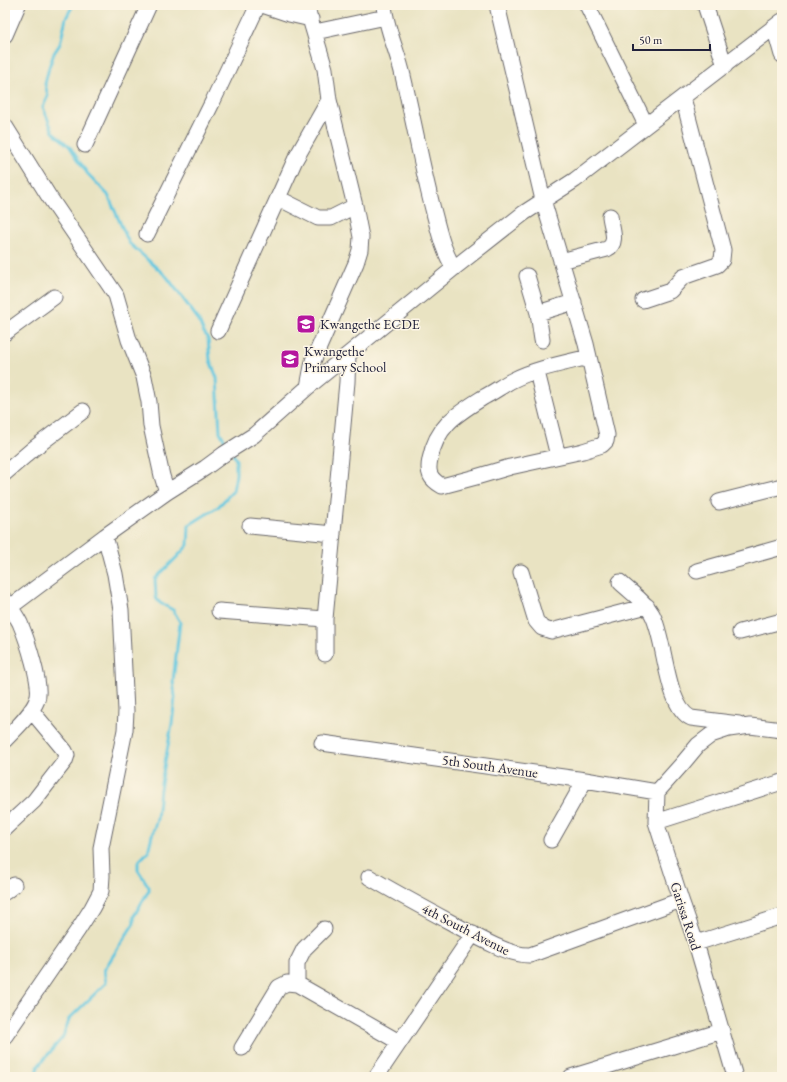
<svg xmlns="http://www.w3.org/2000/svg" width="787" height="1082" viewBox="0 0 787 1082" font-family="'EB Garamond',serif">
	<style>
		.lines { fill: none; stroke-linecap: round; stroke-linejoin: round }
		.stream { stroke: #62c7e0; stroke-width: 3 }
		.minor-casing { stroke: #68666a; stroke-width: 17 }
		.minor { stroke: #fff; stroke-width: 15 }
		.labels { text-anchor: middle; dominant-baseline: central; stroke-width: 3; stroke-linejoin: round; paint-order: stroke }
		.poi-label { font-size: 14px; fill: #22223b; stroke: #fcf5e5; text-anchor: start }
		.street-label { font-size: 14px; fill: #22223b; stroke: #fcf5e5 }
	</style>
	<rect width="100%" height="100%" fill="#fcf5e5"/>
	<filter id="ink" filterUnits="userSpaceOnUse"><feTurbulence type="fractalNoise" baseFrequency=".025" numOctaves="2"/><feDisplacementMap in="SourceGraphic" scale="8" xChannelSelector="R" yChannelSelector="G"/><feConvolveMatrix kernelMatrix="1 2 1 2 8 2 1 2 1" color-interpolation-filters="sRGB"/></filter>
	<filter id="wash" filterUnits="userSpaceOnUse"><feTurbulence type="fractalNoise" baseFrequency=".012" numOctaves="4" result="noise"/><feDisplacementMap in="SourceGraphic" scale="16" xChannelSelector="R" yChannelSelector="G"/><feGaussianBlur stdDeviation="0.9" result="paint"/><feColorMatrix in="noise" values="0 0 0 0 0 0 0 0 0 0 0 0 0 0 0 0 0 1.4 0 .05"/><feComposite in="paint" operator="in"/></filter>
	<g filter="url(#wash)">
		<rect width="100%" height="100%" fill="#e9e3c2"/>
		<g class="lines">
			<path class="stream" d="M73,5L66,18L60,44L54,53L49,67L45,84L48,96L43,107L53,132L70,147L87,173L108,195L129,243L167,277L198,319L203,331L208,339L210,360L217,378L220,432L228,446
				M34,1077L39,1065L63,1037L69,1019L106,983L104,970L134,923V916L149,890V887L138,870V862L148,852L152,835L157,819L160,789L172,724L175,697L173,681L180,622L173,610L160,603L156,598L155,579L177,557L188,545L189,525L218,507L233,491L236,475V460L233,454"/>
		</g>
	</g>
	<g filter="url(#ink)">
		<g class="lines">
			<g class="minor-casing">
				<path id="minor" d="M262,5L289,14L311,19
					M306,5L325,69L329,100L355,206L361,237L360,250L356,263L313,361L308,387
					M384,5C386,29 398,52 403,76C414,122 422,168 434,213C439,232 443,251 454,268
					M497,5L543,200L586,344L607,435L606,441L602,445L583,451L510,467L476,477L442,486C430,479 427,473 430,459C437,425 457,414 484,397C494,392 503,385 513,380C534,369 565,363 589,357
					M587,5L646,125
					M705,5L725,66
					M774,27L782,55
					M315,32L386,17
					M5,35L18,5
					M5,126L48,195L116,295L129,340L144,377L149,402L151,426L162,476L167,492
					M85,145L149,5
					M278,198L318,218H331L355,206
					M147,234L213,101L258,5
					M561,261L607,249C619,243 611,227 610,216
					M527,276L538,313L542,340
					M643,300L670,291L683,277L717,265L722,260L723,250L683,98
					M538,313L574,302
					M218,331L295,160L329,100
					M5,333L54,297
					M537,372L558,456
					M5,473L33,449L83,411
					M719,502L782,486
					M250,526L333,534
					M697,571L782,547
					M521,572L536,621L542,628L551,631L647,606
					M620,582C630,592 645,601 652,614C666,640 665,705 691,718L739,724
					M5,600C10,607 16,615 20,623C26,637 43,686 37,700C31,715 16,728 5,740
					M5,611L105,536L167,492L205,468L224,454L254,435L308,387L454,268L524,213L575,180L782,21
					M219,611L325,619
					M740,632L782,621
					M325,654V619L347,382L348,355
					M322,743L585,780L657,792
					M656,822L782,782
					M5,828L34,801L65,761L67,755L65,751L31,710
					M551,840L585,780
					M369,877C396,893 424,908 452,923C472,934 508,956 530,955L681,900
					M5,892L14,885
					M696,943L782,916
					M297,984V963L304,949L324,929
					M5,1036L78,930L92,908L101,891L102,876L101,848L125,730L126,711L121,610L115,574L105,536
					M242,1048L279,987L287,983L297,984L399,1042
					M376,1077L473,934
					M571,1077L722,1031
					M735,1077L696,943L681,900L656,822L657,792L683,763L698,745L711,735L729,729L750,726L782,730"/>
			</g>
			<use href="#minor" class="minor"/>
		</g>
	</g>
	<defs>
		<g id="school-square" transform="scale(1)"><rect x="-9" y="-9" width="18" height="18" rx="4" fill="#b5179e" stroke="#fcf5e5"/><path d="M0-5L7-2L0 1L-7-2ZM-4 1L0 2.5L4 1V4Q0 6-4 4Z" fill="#fff"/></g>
	</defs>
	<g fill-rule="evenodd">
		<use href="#school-square" x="306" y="324"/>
		<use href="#school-square" x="290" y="359"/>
	</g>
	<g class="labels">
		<g class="poi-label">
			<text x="320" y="324">Kwangethe ECDE</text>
			<text x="304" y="351">Kwangethe<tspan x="304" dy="16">Primary School</tspan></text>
		</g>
		<g class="street-label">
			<text transform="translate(490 766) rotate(8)">5th South Avenue</text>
			<text transform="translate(686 916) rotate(72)">Garissa Road</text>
			<text transform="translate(466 929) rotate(27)">4th South Avenue</text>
		</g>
	</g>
	<rect width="787" height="1082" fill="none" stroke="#fcf5e5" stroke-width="20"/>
	<path d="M633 44v6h77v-6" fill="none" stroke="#22223b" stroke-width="2"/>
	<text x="639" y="44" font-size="12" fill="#22223b" stroke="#fcf5e5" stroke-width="3" paint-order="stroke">50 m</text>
</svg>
